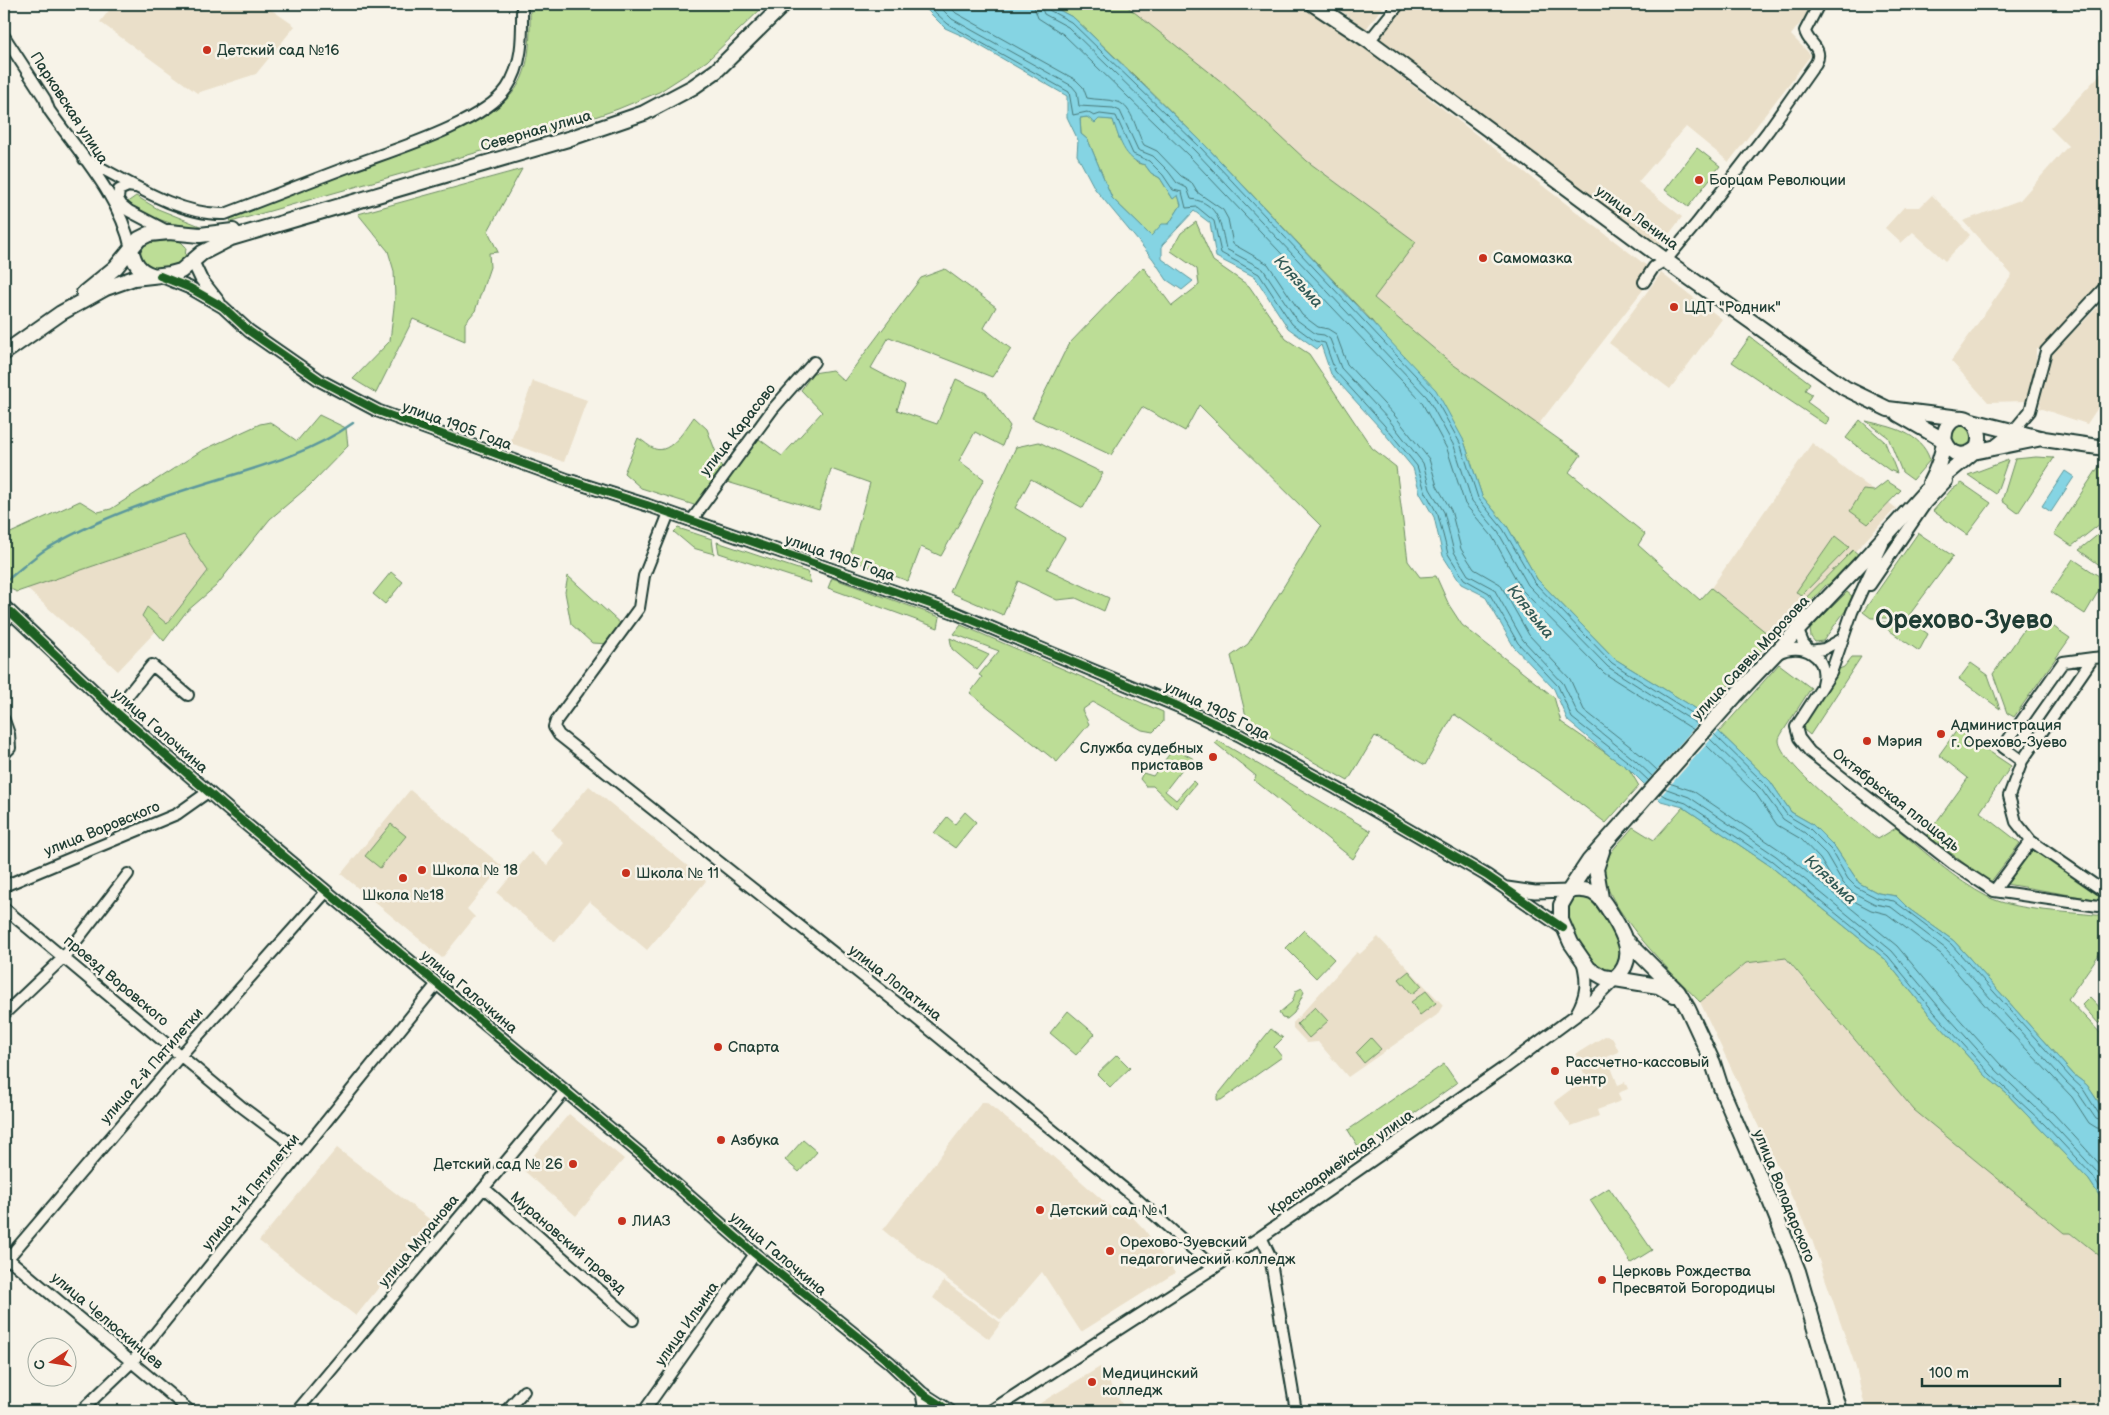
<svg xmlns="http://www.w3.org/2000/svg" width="2109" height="1415" viewBox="0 0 2109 1415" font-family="'Balsamiq Sans',sans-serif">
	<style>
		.built { fill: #eadfc9 }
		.green { fill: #bcdd96; stroke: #6e8d65 }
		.water { fill: #85d4e3; stroke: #5c989d; fill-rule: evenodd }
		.pier { fill: #f7f3e8 }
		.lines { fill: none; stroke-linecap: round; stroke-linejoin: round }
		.shore { stroke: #48797a; stroke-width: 1 }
		.stream { stroke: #5c989d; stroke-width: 2.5 }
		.minor-casing { stroke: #1f3d34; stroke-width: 14 }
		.tertiary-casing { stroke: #1f3d34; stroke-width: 15 }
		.secondary-casing { stroke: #1f3d34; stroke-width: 18 }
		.minor { stroke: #f7f3e8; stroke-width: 10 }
		.tertiary { stroke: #f7f3e8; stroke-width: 11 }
		.secondary { stroke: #f7f3e8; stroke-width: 14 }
		.cycleway-casing { stroke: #f7f3e8; stroke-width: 11 }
		.cycleway { stroke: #1b5e20; stroke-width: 8 }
		.poi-dot { fill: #c8321e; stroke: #f7f3e8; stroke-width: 2 }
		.labels { text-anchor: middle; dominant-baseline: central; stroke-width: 5; stroke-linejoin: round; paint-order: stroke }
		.poi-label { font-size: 15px; fill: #1f3d34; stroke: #f7f3e8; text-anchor: start }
		.street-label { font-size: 15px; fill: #1f3d34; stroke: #f7f3e8 }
		.water-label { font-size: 16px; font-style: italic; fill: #335b57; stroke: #f7f3e8 }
		.town-label { font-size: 25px; font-weight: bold; fill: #1f3d34; stroke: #f7f3e8 }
	</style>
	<rect width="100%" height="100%" fill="#f7f3e8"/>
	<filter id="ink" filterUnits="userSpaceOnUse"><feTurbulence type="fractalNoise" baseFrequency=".02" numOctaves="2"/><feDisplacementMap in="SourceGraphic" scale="10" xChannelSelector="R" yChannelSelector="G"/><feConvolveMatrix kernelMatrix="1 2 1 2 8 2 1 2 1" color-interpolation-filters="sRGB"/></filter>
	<g filter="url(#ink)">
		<path class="built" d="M114,4H263L295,26L256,74L197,93L100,22Z
			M1124,4H1307L1656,273L1538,425L1451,363L1374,298L1415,242L1307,161Z
			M1332,4H1385L1366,29Z
			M1402,4H1815L1791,35L1811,55L1729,162L1686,127L1638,182L1682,217L1660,246L1377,37Z
			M2105,69V280L2039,350L2036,348V365L2026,401L1988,402L1951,361L2012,275L1963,221L2020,200L2068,146L2050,128Z
			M1932,195L1970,235L1945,261L1913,232L1901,243L1885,228L1904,207H1920Z
			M1661,273L1722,319L1670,389L1609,343Z
			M2105,300V397L2087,424L2039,408L2048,357Z
			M533,381L587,400L564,462L510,443Z
			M1812,443L1896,508L1773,638L1711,588Z
			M184,535L208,571L167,624L146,607L142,616L156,631L118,671L26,588Z
			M589,786L706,881L647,950L589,901L555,942L497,893L531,852L547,865L564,843L551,830Z
			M410,790L502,866L467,909L475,917L442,958L341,874Z
			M1378,937L1443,1005L1437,1015L1348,1077L1318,1042L1307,1043L1293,1028V1023L1357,952L1360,954Z
			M1785,958L1914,1110L2105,1260V1411H1866L1856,1368L1812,1240L1700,1002L1746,963Z
			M1605,1036L1612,1037L1619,1052L1607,1057L1618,1085L1625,1082L1628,1089L1618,1093L1621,1101L1597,1110L1599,1116L1571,1126L1554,1102L1586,1078L1576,1054Z
			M982,1102H986L1050,1154L1115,1211L1120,1204L1145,1230L1175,1273L1081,1332L1042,1272L1001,1320L889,1235L883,1230Z
			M569,1114L624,1159L576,1216L522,1169Z
			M337,1148L432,1221L356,1316L259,1241Z
			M944,1281L1001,1323L989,1339L933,1298Z
			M1100,1367L1126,1411H1028L1050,1397Z"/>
		<path class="green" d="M530,4H766L707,61L659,92L618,109L560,129L231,222L230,218L464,128C527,96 531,72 530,4Z
			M1048,4H1124L1223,83L1307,161L1416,242L1374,298L1451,363L1581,455L1569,472L1645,534L1638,545L1700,600L1711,588L1773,638L1703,713L1615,659L1537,579L1507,526L1482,496L1464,441L1372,321L1203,143L1136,77L1074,18Z
			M1087,117L1113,120L1120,140L1137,163L1145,165L1151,173L1160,178L1173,199L1178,194L1181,205L1169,224L1162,225L1151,236L1112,198L1088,140L1081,134L1080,118Z
			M1697,148L1720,166L1688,207L1665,190Z
			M522,169L488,231L498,252L489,253L490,267L475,311L465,323V341L413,319L376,393L353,379L390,341L395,298L394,271L388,251L358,214Z
			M136,196L158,209L205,228C177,228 151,218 126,203Z
			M1196,222L1213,261L1249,286L1286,339L1309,354L1372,448L1396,467L1408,561L1420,577L1436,576L1449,605L1462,625L1554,697L1561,722L1629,769L1639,786L1606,823L1553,783L1454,714L1425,765L1375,736L1348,781L1274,740L1247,720L1231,656L1248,644L1321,526L1199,405L1185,431L1142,407L1111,455L1032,418L1068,345L1143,267L1172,306L1199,285L1197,269L1171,251L1181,233Z
			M174,240L181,242L186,247L185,259C173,268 155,273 143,262L140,253L146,243Z
			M945,269L996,307L984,328L1011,349L992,377L889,337L871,368L905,386L897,410L937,424L956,379L986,393L1010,426L1002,446L975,432L959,461L984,479L941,556L921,547L908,581L849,559L870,483L831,469L819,510L724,481L759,439L782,456L822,412L801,390L813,373L832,370L844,381L921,278Z
			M1750,337L1810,383L1805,390L1812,394L1807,402L1829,418L1826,425L1732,362Z
			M319,415L346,428L348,446L309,486L270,519L216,586L186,612L164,641L142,616L147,607L167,624L208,571L184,535L17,592L4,586V536L80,501L98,512L111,509L201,451L260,424L270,422L297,441Z
			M694,417L707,429L722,468L694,505L641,488L624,473L638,438C644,441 649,447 655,449C671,454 686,428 694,417Z
			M1860,420L1885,442L1897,473L1889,470L1846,438Z
			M1866,421C1891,427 1921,432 1930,460L1913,480L1902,472L1888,437Z
			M1950 437a12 12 0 1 1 24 0a12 12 0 1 1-24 0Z
			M1039,442L1103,473L1083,508L1031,479L1015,508L1065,538L1047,569L1109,598L1104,611L1076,598L1057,600L1018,581L1003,615L950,592L1016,447Z
			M2036,457L2054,458L2018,513L2002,501L2015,459Z
			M2008,460L1996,494L1968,475Z
			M2100,465L2105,466V520L2072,546L2054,534Z
			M1887,481L1901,490L1868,524L1850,511L1863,490L1874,491Z
			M1962,483L1991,503L1967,535L1933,511L1951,490Z
			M678,528L712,539L714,554L693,548L674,532Z
			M2105,529V569L2079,550Z
			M1918,533L1953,556L1907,618H1871L1863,612Z
			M1835,536L1849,547L1802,595L1796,592Z
			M717,542L807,572L811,583L719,553Z
			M1853,550L1859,555L1833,583L1826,585L1792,622H1787L1784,620Z
			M2073,559L2105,580L2085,614L2051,592Z
			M391,572L403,582L385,604L373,594Z
			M568,576L622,625L609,644L592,643L571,624L565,592Z
			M832,578L940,617L938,628L828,588Z
			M1847,592L1852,596L1851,603L1823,641L1815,642L1811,637L1810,629Z
			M2035,614L2070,638L2014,717L2007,713L1993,674Z
			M1877,622L1913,623L1928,634L1919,651Z
			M961,625L1163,712V722L1153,732L1142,730L1093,702L1082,710L1089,724L1057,762L970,693L982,677L979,675L999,651L954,634Z
			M950,638L989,655L977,670L952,649Z
			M1852,657H1861L1810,735L1804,730L1803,724L1837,670L1844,667Z
			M1971,663L1988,675L2000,709L1959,679Z
			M1779,664L1811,688L1782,733C1781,735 1779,738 1779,740C1779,763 1859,824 1878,839L1896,828C1925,852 1955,880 1988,897C2017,911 2072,912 2105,916V946L2068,999L2105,1038V1112L2087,1085L2074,1075L1954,941L1909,909L1896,896L1878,893L1859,883L1835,847L1812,824L1791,812L1770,781L1719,732Z
			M1957,730L2011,766L1980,812L2020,843L1990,883L1927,835L1968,778L1939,755Z
			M1217,740L1371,831L1353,859L1254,780L1256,776L1215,743Z
			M1174,748L1194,759L1191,768L1186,764L1165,791L1176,800L1193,781L1196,784L1176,808L1153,786H1146L1140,779L1143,773L1153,776Z
			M1683,807L1769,865L1885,959L1930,1015L1987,1077L2007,1094L2089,1180L2105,1204V1260L2071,1233H2064L1914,1110L1786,958L1746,963L1700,1002C1676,977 1599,903 1604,867C1607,852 1624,839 1633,827L1654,840Z
			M965,812L976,822L955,848L934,833L947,817L955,824Z
			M391,824L406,836L380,868L365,856Z
			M2032,849L2105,898V901L2006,884Z
			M1583,895C1602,902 1611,929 1621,947C1624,959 1617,972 1603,970C1585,962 1548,903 1583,895Z
			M1304,930L1334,959L1316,978L1286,948Z
			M1409,971L1422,986L1412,994L1399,979Z
			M1302,988L1304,992L1294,1013L1287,1019L1282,1018L1279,1013L1292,1002L1296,991Z
			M1426,991L1436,1003L1420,1015L1411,1002Z
			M2090,997L2105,1013V1018L2099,1024L2082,1005Z
			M1315,1007L1328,1021L1309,1038L1297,1024Z
			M1068,1011L1095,1034L1076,1055L1050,1033Z
			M1271,1029L1283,1038L1274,1047L1282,1057L1221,1100H1217V1096Z
			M1371,1038L1381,1049L1364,1063L1356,1053Z
			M1117,1055L1130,1068L1110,1087L1097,1074Z
			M1444,1064L1457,1083L1361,1151L1348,1130Z
			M803,1140L817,1152L799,1172L785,1160Z
			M1609,1188L1652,1250L1631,1263L1590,1200Z"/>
		<path class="water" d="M913,4H1048L1074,18L1203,143L1436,390L1464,441L1482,496L1507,526L1537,579L1615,659L1703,713L1719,732L1770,781L1791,812L1812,824L1835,847L1859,883L1878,893L1896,896L1909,909L1954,941L2074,1075L2087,1085L2105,1112V1204L2089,1180L2007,1094L1987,1077L1930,1015L1885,959L1769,865L1683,807L1661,801L1629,769L1610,756L1568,721L1554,689L1514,647L1485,596L1461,584L1443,556L1434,517L1420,493L1413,468L1380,428L1331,374L1321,345L1317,349L1288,328L1255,277L1216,257L1210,223L1194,211L1162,245V259L1193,281L1182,290L1167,280L1153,259L1095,189L1077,155L1078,140L1067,117V96L965,37L945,28L927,10ZM1087,117L1095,123L1099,119L1113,120C1119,138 1124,160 1145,165L1151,173L1160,178L1173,199L1178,195L1181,205L1169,224H1162L1151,236L1112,198L1088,140L1081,134L1080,118Z
			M2065,471L2074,477L2051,512L2042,506Z"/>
		<path class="pier" d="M1707,713L1720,729L1657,800L1643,786Z"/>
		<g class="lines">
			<path class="shore" d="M926,4L948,24L1069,92L1073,115L1087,112L1094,116L1100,114L1116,116L1133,154L1149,161L1163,175L1173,190L1182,192L1186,208L1197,207L1214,221L1221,253L1259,274L1292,324L1315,341L1325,343L1335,371L1384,425L1417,466L1425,491L1438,515L1448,554L1464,579L1489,593L1518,643L1558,686L1572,718L1632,765L1649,781
				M937,4L952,19L1072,86L1077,92L1079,106L1113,108L1120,111L1138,150L1153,156L1168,171L1177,183L1187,188L1191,199C1220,203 1221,227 1226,249L1263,269L1297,320L1316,334L1324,335L1330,339L1341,368L1389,420L1423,463L1430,489L1444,512L1454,552L1468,575L1494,589L1523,640L1563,683L1578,714L1636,761L1653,777
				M947,4L956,13L1076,80L1083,87L1087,98C1097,100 1108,99 1118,102C1133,107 1136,132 1144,145L1157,151L1181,176L1191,182L1197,192L1223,210L1228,219L1233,244L1268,264L1302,315L1318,327L1328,329L1336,334L1347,364L1395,416L1429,459L1437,486L1451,510L1461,549L1474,569L1500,584L1529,635L1570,679L1584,710L1641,755L1658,771
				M1033,4L1038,18L1063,34L1190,157L1421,401L1447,449L1465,504L1492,536L1522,590L1604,673L1694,730
				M1040,4L1044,14L1068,27L1195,151L1427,397L1454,446L1472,501L1498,532L1528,585L1608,667L1699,725
				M1047,4L1049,10L1071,22L1200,147L1432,393L1460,443L1478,498L1503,529L1534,582L1612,663L1703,720
				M1713,733L1766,785L1787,815L1809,828L1831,850L1848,879L1856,887L1877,898L1894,901L1951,944L2071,1078L2083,1089L2099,1114L2105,1115
				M1709,738L1761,789L1783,819L1805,833L1826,854L1843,883L1852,892L1875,904L1891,907L1946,949L2066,1082L2078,1093L2096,1119L2105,1122
				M1704,743L1756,794L1777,825L1801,839L1820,859L1837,887L1846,897L1871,910L1887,914L1941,954L1989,1010L2072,1097L2089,1123L2097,1128L2105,1129
				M1669,783L1693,791L1780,850L1897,946L1944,1002L2000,1064L2054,1114L2105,1170
				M1664,788L1689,797L1776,856L1892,951L1939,1007L1995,1069L2049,1120L2097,1172L2105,1184
				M1660,793L1664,796L1686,803L1772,861L1888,956L1934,1012L1990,1074L2044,1124L2093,1176L2105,1195"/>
			<path class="stream" d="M6,581C20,570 33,557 48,548C92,522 143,503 191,488C246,470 306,457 353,423"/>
			<g class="minor-casing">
				<path id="minor" d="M4,36L45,99L49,110C79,153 120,196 131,249
					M1369,41L1399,4
					M84,159C126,180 178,216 225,214C268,198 310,181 353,165C393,150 483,123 507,88C524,63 522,33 522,4
					M114,199L129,211L169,232
					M121,204L118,199L119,190L128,186L135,187
					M1644,282L1654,267L1666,260L1697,223L1768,131L1816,63C1824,48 1808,44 1805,31L1819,4
					M1993,447L2014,430L2030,411L2046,351L2105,287
					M669,513L644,576L639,608L556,721L554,727L559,735L912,1015L1138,1200L1214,1268
					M691,521L772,410L814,362
					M1883,544L1852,612L1831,673L1796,727L1799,738L1810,752L1953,864L1994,891L2105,907
					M1870,585L1926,503L1947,481
					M4,622L13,615
					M1798,631L1803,643L1810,651L1824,649L1842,639
					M1778,653C1802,641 1830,656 1822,684
					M2105,657L2093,658L2022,761L2009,796L2016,822L2031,841L2105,892
					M115,711L152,665L188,695
					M4,720L9,734L10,748L4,754
					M2022,761L2003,747L2063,662L2093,658
					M4,886L177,814L208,792
					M1994,891L2031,841
					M4,908L242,1107L302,1152
					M4,1014L64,957L128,874
					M484,1188L633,1320
					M1261,1237L1270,1256L1296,1411
					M4,1255L190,1411
					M4,1263L181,1055L326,892
					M81,1411L132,1362L437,984
					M297,1411L565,1091
					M506,1411L524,1391
					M644,1411L755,1254"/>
			</g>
			<g class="tertiary-casing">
				<path id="tertiary" d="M193,262L201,279L219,302
					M161,276L190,288L223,307L249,331L321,381L378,411L568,480L647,505L953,612L1178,706L1239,735L1336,788L1486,875L1563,928
					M4,606L115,711L229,810L643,1156L755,1254L889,1362L922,1393L950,1411
					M1507,888L1535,892L1569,891
					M1577,1013C1587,995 1588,982 1583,962
					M922,1393L925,1411
					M991,1411L1261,1237L1507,1066L1587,1007L1616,978"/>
			</g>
			<g class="secondary-casing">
				<path id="secondary" d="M1313,4L1369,41L1673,266L1845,388L1888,409L1960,418
					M131,249C134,263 139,271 152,275
					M84,293L116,267L139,239L149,234L169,232L200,235L233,231
					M4,353L61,313L106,288L134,278L170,274L181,271L202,253L231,238L568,139L644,113L693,87L716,71L784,4
					M1898,414L1945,441C1951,456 1965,459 1977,448C1987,424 1959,406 1947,427C1944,432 1945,436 1944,442C1942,456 1937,470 1930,483
					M1972,421L2044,439L2105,448
					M1569,891L1589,861L1735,696L1861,563L1925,492L1973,452L2042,438
					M1601,898L1596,869L1602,851
					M1626,940L1678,992L1688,1009L1713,1063L1721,1088L1770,1201L1798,1271L1839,1411
					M1616,978C1637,958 1625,936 1612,915C1606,906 1602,897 1592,892C1584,889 1577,889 1569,891L1561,905V920L1571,943L1589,969L1603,977L1658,986L1674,995"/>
			</g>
			<use href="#minor" class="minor"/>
			<use href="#tertiary" class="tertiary"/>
			<use href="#secondary" class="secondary"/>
			<g class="cycleway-casing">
				<path id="cycleway" d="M160,276L190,288L223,307L249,331L321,381L378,411L568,480L647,505L953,612L1178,706L1239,735L1336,788L1486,875L1563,928
					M4,606L115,711L229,810L643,1156L755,1254L889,1362L922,1393L950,1411"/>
			</g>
			<use href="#cycleway" class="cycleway"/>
		</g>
	</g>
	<g class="poi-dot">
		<circle cx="207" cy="50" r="5"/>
		<circle cx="1699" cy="180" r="5"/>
		<circle cx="1483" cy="258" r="5"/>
		<circle cx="1674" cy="307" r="5"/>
		<circle cx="1941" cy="734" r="5"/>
		<circle cx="1867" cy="741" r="5"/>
		<circle cx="1213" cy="757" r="5"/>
		<circle cx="422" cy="870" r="5"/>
		<circle cx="626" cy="873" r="5"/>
		<circle cx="403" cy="878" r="5"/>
		<circle cx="718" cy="1047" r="5"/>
		<circle cx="1555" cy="1071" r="5"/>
		<circle cx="721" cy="1140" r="5"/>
		<circle cx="573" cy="1164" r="5"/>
		<circle cx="1040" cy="1210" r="5"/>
		<circle cx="622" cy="1221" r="5"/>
		<circle cx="1110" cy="1251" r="5"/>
		<circle cx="1602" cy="1280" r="5"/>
		<circle cx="1092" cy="1382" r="5"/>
	</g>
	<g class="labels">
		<g class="poi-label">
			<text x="217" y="50">Детский сад №16</text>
			<text x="1709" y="180">Борцам Революции</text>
			<text x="1493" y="258">Самомазка</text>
			<text x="1684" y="307">ЦДТ "Родник"</text>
			<text x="1951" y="725">Администрация<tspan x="1951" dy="17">г. Орехово-Зуево</tspan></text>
			<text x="1877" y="741">Мэрия</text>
			<text x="1203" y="748" text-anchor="end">Служба судебных<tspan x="1203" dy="17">приставов</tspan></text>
			<text x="432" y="870">Школа № 18</text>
			<text x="636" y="873">Школа № 11</text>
			<text x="403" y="895" text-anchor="middle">Школа №18</text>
			<text x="728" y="1047">Спарта</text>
			<text x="1565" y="1062">Рассчетно-кассовый<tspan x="1565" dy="17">центр</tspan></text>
			<text x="731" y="1140">Азбука</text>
			<text x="563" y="1164" text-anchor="end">Детский сад № 26</text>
			<text x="1050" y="1210">Детский сад № 1</text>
			<text x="632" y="1221">ЛИАЗ</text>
			<text x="1120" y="1242">Орехово-Зуевский<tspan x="1120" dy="17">педагогический колледж</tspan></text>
			<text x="1612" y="1271">Церковь Рождества<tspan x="1612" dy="17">Пресвятой Богородицы</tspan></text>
			<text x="1102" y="1373">Медицинский<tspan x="1102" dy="17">колледж</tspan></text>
		</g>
		<g class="street-label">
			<text transform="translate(69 108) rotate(57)">Парковская улица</text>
			<text transform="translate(536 131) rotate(-16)">Северная улица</text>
			<text transform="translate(1637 218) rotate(36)">улица Ленина</text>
			<text transform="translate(457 426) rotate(20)">улица 1905 Года</text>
			<text transform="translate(738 430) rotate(-52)">улица Карасово</text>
			<text transform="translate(840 558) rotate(19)">улица 1905 Года</text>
			<text transform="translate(1751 658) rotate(-47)">улица Саввы Морозова</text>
			<text transform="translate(1217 711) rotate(26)">улица 1905 Года</text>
			<text transform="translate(160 731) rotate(41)">улица Галочкина</text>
			<text transform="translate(1896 800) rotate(38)">Октябрьская площадь</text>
			<text transform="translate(102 829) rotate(-22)">улица Воровского</text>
			<text transform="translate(116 981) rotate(40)">проезд Воровского</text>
			<text transform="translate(895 983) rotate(38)">улица Лопатина</text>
			<text transform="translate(469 992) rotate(40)">улица Галочкина</text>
			<text transform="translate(152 1066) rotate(-49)">улица 2-й Пятилетки</text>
			<text transform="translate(1341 1163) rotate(-35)">Красноармейская улица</text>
			<text transform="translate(251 1192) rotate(-51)">улица 1-й Пятилетки</text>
			<text transform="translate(1784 1196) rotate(68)">улица Володарского</text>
			<text transform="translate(419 1241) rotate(-50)">улица Муранова</text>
			<text transform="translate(568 1243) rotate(41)">Мурановский проезд</text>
			<text transform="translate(778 1254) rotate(40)">улица Галочкина</text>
			<text transform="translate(107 1321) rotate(40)">улица Челюскинцев</text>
			<text transform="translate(687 1324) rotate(-55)">улица Ильина</text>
		</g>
		<g class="water-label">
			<text transform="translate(1298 282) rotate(48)">Клязьма</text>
			<text transform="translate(1530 612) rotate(51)">Клязьма</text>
			<text transform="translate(1830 880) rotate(43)">Клязьма</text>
		</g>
		<g class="town-label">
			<text x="1964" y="620">Орехово-Зуево</text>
		</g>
	</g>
	<rect width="2109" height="1415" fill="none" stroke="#f7f3e8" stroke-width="20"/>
	<rect x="10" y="10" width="2089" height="1395" fill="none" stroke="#1f3d34" stroke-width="2" filter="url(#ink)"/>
	<g transform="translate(52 1362) rotate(258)"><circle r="24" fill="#f7f3e8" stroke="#a1aaa0"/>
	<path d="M0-4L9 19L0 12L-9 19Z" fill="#c8321e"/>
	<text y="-8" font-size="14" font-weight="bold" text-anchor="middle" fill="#1f3d34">С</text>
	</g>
	<path d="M1922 1378v8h138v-8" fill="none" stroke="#1f3d34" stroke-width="2.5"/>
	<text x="1929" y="1378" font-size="15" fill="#1f3d34" stroke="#f7f3e8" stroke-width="4" paint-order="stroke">100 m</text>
</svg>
